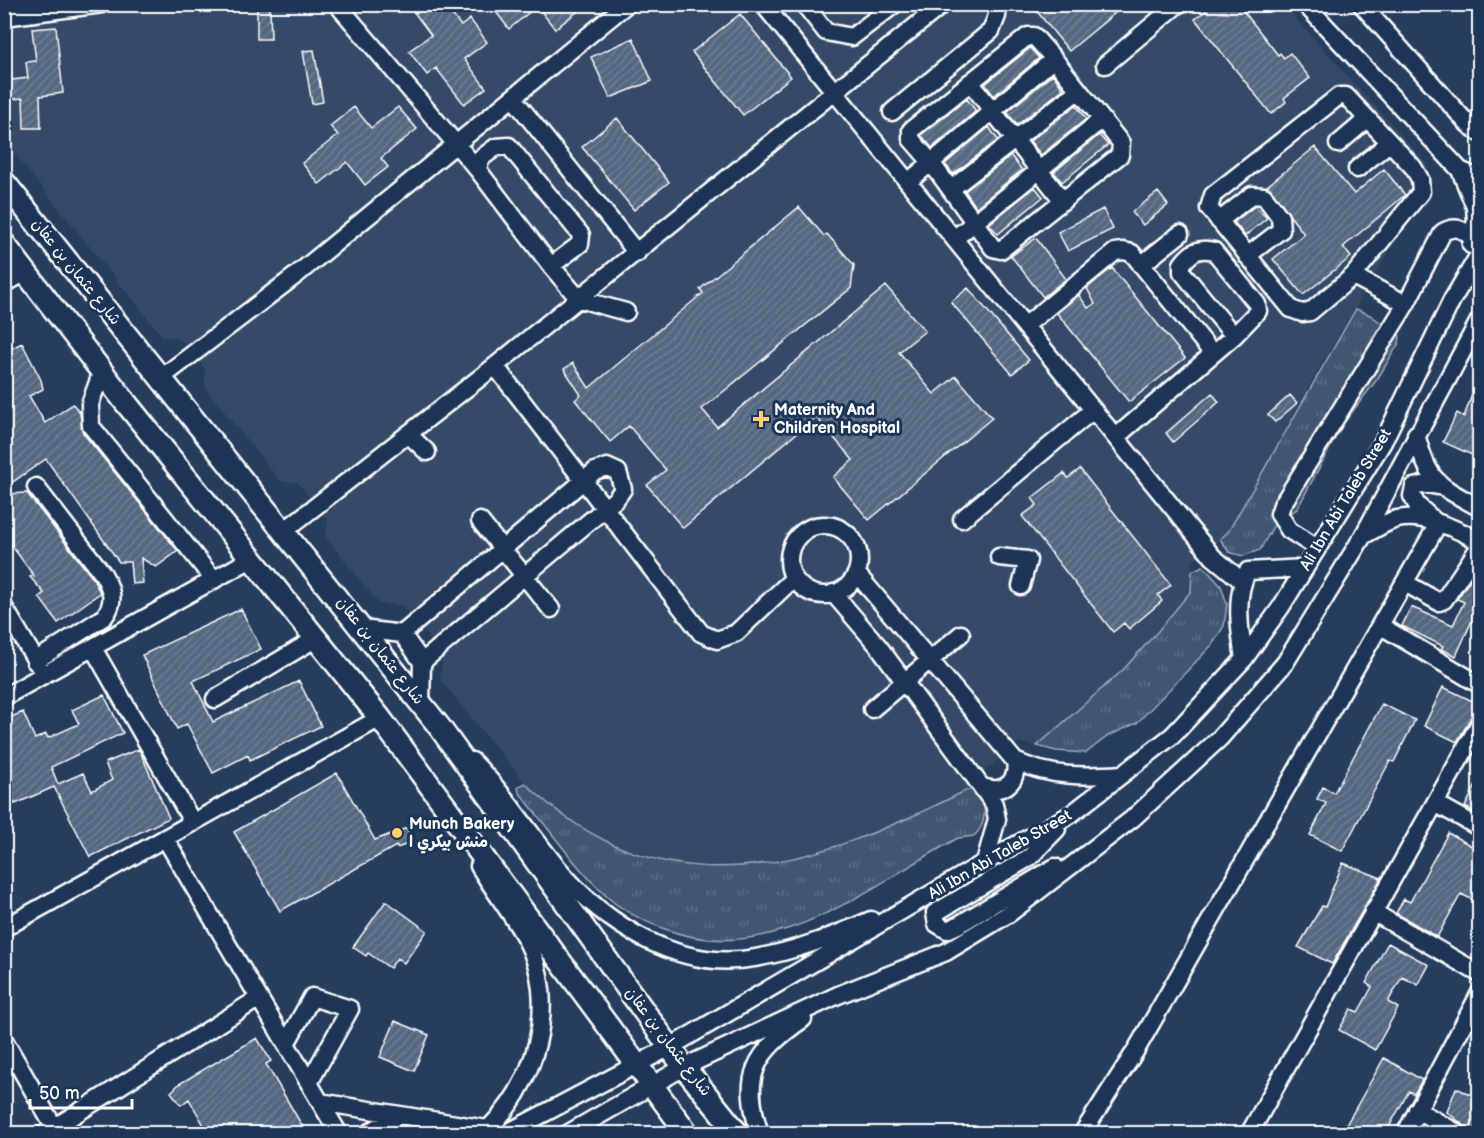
<svg xmlns="http://www.w3.org/2000/svg" width="1484" height="1138" viewBox="0 0 1484 1138" font-family="'Balsamiq Sans','Playpen Sans Arabic',sans-serif">
	<style>
		.built { fill: #344a68 }
		.grass { fill: url(#grass-tufts); stroke: #a0aab8; stroke-width: 1.5 }
		.building { fill: url(#building-hatch); stroke: #fff; stroke-width: 1.5 }
		.lines { fill: none; stroke-linecap: round; stroke-linejoin: round }
		.minor-casing { stroke: #fff; stroke-width: 21 }
		.major-casing { stroke: #fff; stroke-width: 26 }
		.minor { stroke: #1d3557; stroke-width: 16 }
		.major { stroke: #1d3557; stroke-width: 21 }
		.poi-dot { fill: #ffd166; stroke: #1d3557; stroke-width: 2 }
		.labels { text-anchor: middle; dominant-baseline: central; stroke-width: 6; stroke-linejoin: round; paint-order: stroke }
		.street-label { font-size: 16px; fill: #fff; stroke: #1d3557 }
		.poi-label { font-size: 16px; font-weight: bold; fill: #fff; stroke: #1d3557; text-anchor: start }
	</style>
	<defs>
		<pattern id="grass-tufts" width="24" height="20" patternUnits="userSpaceOnUse" patternTransform="scale(1.5)"><rect width="24" height="20" fill="#425672"/><path d="M3 7l-1-3M5 7V3M7 7l1-3M15 17l-1-3M17 17v-4M19 17l1-3" fill="none" stroke="#5e6f87"/></pattern>
		<pattern id="building-hatch" width="6" height="6" patternUnits="userSpaceOnUse" patternTransform="scale(1.5)"><rect width="6" height="6" fill="#556781"/><path d="M-1 1l2-2M0 6l6-6M5 7l2-2" fill="none" stroke="#6e7e94"/></pattern>
	</defs>
	<rect width="100%" height="100%" fill="#263d5e"/>
	<filter id="ink" filterUnits="userSpaceOnUse"><feTurbulence type="fractalNoise" baseFrequency=".0167" numOctaves="2"/><feDisplacementMap in="SourceGraphic" scale="12" xChannelSelector="R" yChannelSelector="G"/><feConvolveMatrix kernelMatrix="1 2 1 2 8 2 1 2 1" color-interpolation-filters="sRGB"/></filter>
	<g filter="url(#ink)">
		<path class="built" d="M4,5H1284L1427,164L1429,184L1320,367L1227,534L1193,561L1191,591L1123,670L1083,707L1037,746L1018,743L969,784L967,790L856,841L790,860L740,868L689,866L638,855L591,835L564,817L525,783L440,680L443,655L403,606L379,604L326,537L328,520L297,482L280,481L205,388V369L184,343L173,337L162,336L5,142Z"/>
		<path class="grass" d="M1356,309L1370,315L1400,336L1399,343L1378,378L1343,424L1297,509L1275,523L1260,550L1243,556L1229,552L1220,539L1228,532Z
			M1203,566L1221,586L1227,604L1224,626L1212,645L1137,723L1108,736L1086,753L1056,751L1037,746L1123,670L1158,631L1191,591L1192,571Z
			M525,783C665,918 814,867 967,790H978C986,805 988,823 974,836L958,838C868,887 771,971 662,928C641,920 619,909 603,893C572,863 546,825 519,792L518,787Z"/>
		<path class="building" d="M408,4H444L461,26L470,19L487,42L464,59L486,88L464,104L436,68L427,75L409,51L431,35Z
			M490,4H573L578,11L555,29L537,6L509,29Z
			M1031,4H1126L1069,51Z
			M1214,4H1238L1278,55L1280,53L1284,58L1290,53L1310,78L1284,98L1286,102L1271,114L1195,19Z
			M257,8H270L271,39H257Z
			M740,14L791,77L743,115L692,52Z
			M56,27L63,93L40,96L41,128H24L23,98L4,100V81L28,78L26,62L36,61L32,29Z
			M633,38L652,81L610,98L591,57Z
			M1030,48L1039,58L994,96L985,84Z
			M314,50L323,102L312,104L303,51Z
			M1053,74L1063,89L1017,125L1007,112Z
			M967,99L976,111L932,148L921,135Z
			M1076,105L1086,119L1041,155L1030,141Z
			M354,107L371,128L398,107L417,129L381,158L388,167L365,185L347,162L319,184L302,163L338,135L330,126Z
			M617,118L669,182L634,210L582,147Z
			M989,127L998,140L953,174L945,164Z
			M1099,135L1108,145L1062,182L1054,172Z
			M1315,147L1354,194L1384,169L1405,195L1343,247L1351,257L1303,295L1273,259L1304,234L1267,186Z
			M1011,156L1022,170L976,207L965,191Z
			M1035,187L1043,197L998,234L989,224Z
			M1158,192L1168,205L1143,225L1132,212Z
			M1255,206L1267,218L1245,236L1234,222Z
			M799,207L824,236L827,234L854,265L851,288L702,409L717,427L886,286L925,331L899,352L934,394L956,376L992,418L869,520L833,477L853,460L816,417L683,528L647,485L666,470L629,426L610,442L575,400L581,395L564,369L573,363L589,388L703,293L700,289Z
			M1103,209L1113,229L1068,251L1058,232Z
			M1036,238L1066,279L1043,297L1011,256Z
			M1112,268L1185,358L1129,402L1057,313L1079,295L1088,308L1095,304L1087,288Z
			M968,288L1029,360L1012,374L951,302Z
			M22,343L41,380L43,389L29,396L45,423L73,404L80,413L83,433L178,551L156,567L141,558L143,583L132,584L130,562H119L46,459L4,488V352Z
			M1478,378H1479V458L1443,442L1457,413L1464,417Z
			M1212,393L1219,402L1173,442L1166,433Z
			M1290,395L1297,403L1275,422L1268,415Z
			M1080,469L1171,585L1158,595L1162,601L1129,629L1124,623L1113,632L1022,516L1037,505L1032,498L1064,473L1068,478Z
			M27,493L94,580L100,593L58,623L39,597L44,593L30,577L34,576L4,535V494Z
			M1473,575L1479,578V605L1456,656L1441,649L1443,646L1402,626L1411,607L1453,625L1464,602L1457,599Z
			M241,609L261,649L193,681L213,722L299,681L321,726L250,760L248,755L213,773L187,724L177,729L142,655Z
			M1443,687L1479,704L1457,742L1424,726Z
			M104,695L123,733L51,767L58,784L83,773L92,791L112,780L105,763L139,749L169,818L90,857L54,787L15,804L4,788V720L23,712L35,739L46,734L48,738L79,724L72,710Z
			M1382,704L1415,720L1394,762L1390,761L1342,851L1310,835L1326,803L1317,799L1323,787L1334,793Z
			M337,773L375,840L407,828L413,842L397,848L396,846L280,911L234,832Z
			M1479,779V814L1465,807Z
			M1448,833L1479,850V903L1461,894L1437,937L1396,913L1404,899L1410,902Z
			M1343,863L1381,878L1332,964L1298,947L1322,906L1325,907Z
			M386,901L427,931L404,963L397,958L390,968L368,953L366,956L353,947Z
			M1388,943L1429,965L1418,985L1402,977L1388,1002L1398,1008L1375,1050L1339,1030L1351,1009L1358,1012L1372,987L1366,983Z
			M395,1021L429,1035L414,1071L380,1057Z
			M257,1038L271,1061L266,1064L307,1134H209L189,1099L181,1105L171,1092L179,1084Z
			M1384,1058L1422,1080L1417,1089L1414,1094L1409,1091L1385,1134H1341Z
			M1456,1088L1479,1098V1132L1466,1127L1447,1112Z"/>
		<g class="lines">
			<g class="minor-casing">
				<path id="minor" d="M337,4L478,170
					M763,4L1213,557L1242,581
					M804,4L826,32L852,37L895,4
					M1305,4L1460,170L1475,207L1476,220L1471,245
					M1361,4L1468,124L1480,133
					M4,17L102,4
					M1105,65L1178,4
					M970,82L1063,201
					M513,98L637,253
					M892,112L991,31L997,16L996,4
					M1338,144L1366,120
					M1357,169L1389,143
					M1460,170L1480,179
					M908,182L1054,59L1121,143L1120,155L1001,250L993,248L930,161L911,139V130L1028,36H1034L1054,59
					M951,189L1079,90
					M1219,221L1252,195L1264,196L1280,217L1281,230L1247,256
					M954,239L1101,120
					M1141,265L1180,234
					M551,266L580,244L581,235L509,146L496,147L480,159L478,170L551,266L579,299L626,312
					M1353,276L1421,192L1420,179L1413,167L1346,96H1339L1213,195L1209,208L1291,309L1302,313L1310,312L1353,276L1406,304
					M4,284L26,272
					M1025,326L1115,252L1123,251L1132,253L1213,354
					M495,366L701,633L717,640L736,633L794,578
					M102,371L90,404L91,426L214,580
					M161,378L295,276L627,4
					M408,434L427,452
					M1416,434C1429,483 1436,484 1480,508
					M1116,437L1234,336L1258,311L1257,304L1214,251C1199,247 1191,252 1182,264V272L1234,336
					M962,519L1093,410
					M480,521L551,609
					M789 560a35 35 0 1 1 70 0a35 35 0 1 1-70 0Z
					M284,531L495,366L943,4
					M1363,536C1373,530 1386,522 1397,519C1423,513 1458,529 1480,542
					M1317,548L1289,530L1279,514L1282,505L1406,304L1443,232C1456,225 1463,229 1473,239
					M999,557L1028,560L1021,586
					M857,574L1015,761C1050,777 1084,777 1122,774
					M1405,583L1439,602L1444,600L1480,546
					M833,593L879,647L994,804L997,819L985,862
					M4,607L42,671
					M1381,626L1480,685
					M362,629L402,634L595,471L607,467L618,472L623,489L616,499L422,662L421,704
					M402,634L422,662
					M93,648L193,823
					M1244,659C1240,633 1234,594 1248,571L1305,568
					M35,661L104,617C116,602 112,590 103,574L36,487
					M4,697L251,559
					M215,699L315,639
					M872,709L961,634
					M472,761C505,794 528,832 557,867C604,924 679,972 755,958C796,951 833,936 871,920
					M981,786C1001,795 1019,784 1015,761
					M1435,803L1480,828
					M165,838L339,1134
					M479,866C494,891 512,914 526,939C560,1003 536,1089 482,1134
					M1055,867L958,925L947,930L937,924L935,913L1030,857L1057,829
					M1373,912L1480,974
					M4,928L380,718L386,728
					M4,1040L58,1134
					M286,1044L312,997L350,1009L309,1083
					M320,1102L487,1129
					M1417,1110L1459,1134
					M44,1134L259,998
					M367,1134L399,1115
					M505,1134L670,1047L985,862L1070,815L1173,735L1244,659L1281,607L1383,442L1452,300L1480,253
					M567,1134L684,1067L838,995L946,952L1010,913L1132,819L1220,738L1285,663L1363,536L1480,319
					M760,1134C741,1076 754,1053 803,1019
					M1082,1134L1136,1050L1438,524L1417,505L1412,496L1414,487L1427,484L1443,487
					M1249,1134L1480,723
					M1405,1134L1480,993"/>
			</g>
			<g class="major-casing">
				<path id="major" d="M4,182L438,725L684,1067L738,1134
					M4,244L126,403L380,718L688,1134"/>
			</g>
			<use href="#minor" class="minor"/>
			<use href="#major" class="major"/>
		</g>
	</g>
	<g class="poi-dot">
		<path d="M758 410h6v6h6v6h-6v6h-6v-6h-6v-6h6z"/>
		<circle cx="397" cy="833" r="6"/>
	</g>
	<g class="labels">
		<g class="street-label">
			<text transform="translate(76 272) rotate(51)">شارع عثمان بن عفان</text>
			<text transform="translate(1346 500) rotate(-59)">Ali Ibn Abi Taleb Street</text>
			<text transform="translate(380 651) rotate(52)">شارع عثمان بن عفان</text>
			<text transform="translate(1000 855) rotate(-30)">Ali Ibn Abi Taleb Street</text>
			<text transform="translate(668 1042) rotate(53)">شارع عثمان بن عفان</text>
		</g>
		<g class="poi-label">
			<text x="774" y="410">Maternity And<tspan x="774" dy="18">Children Hospital</tspan></text>
			<text x="409" y="824">Munch Bakery<tspan x="409" dy="18">| منش بيكري</tspan></text>
		</g>
	</g>
	<rect width="1484" height="1138" fill="none" stroke="#1d3557" stroke-width="24"/>
	<rect x="12" y="12" width="1460" height="1114" fill="none" stroke="#fff" stroke-width="2" filter="url(#ink)"/>
	<path d="M30 1099v9h102v-9" fill="none" stroke="#ffffff" stroke-width="3"/>
	<text x="39" y="1099" font-size="18" fill="#ffffff" stroke="#1d3557" stroke-width="4.5" paint-order="stroke">50 m</text>
</svg>
